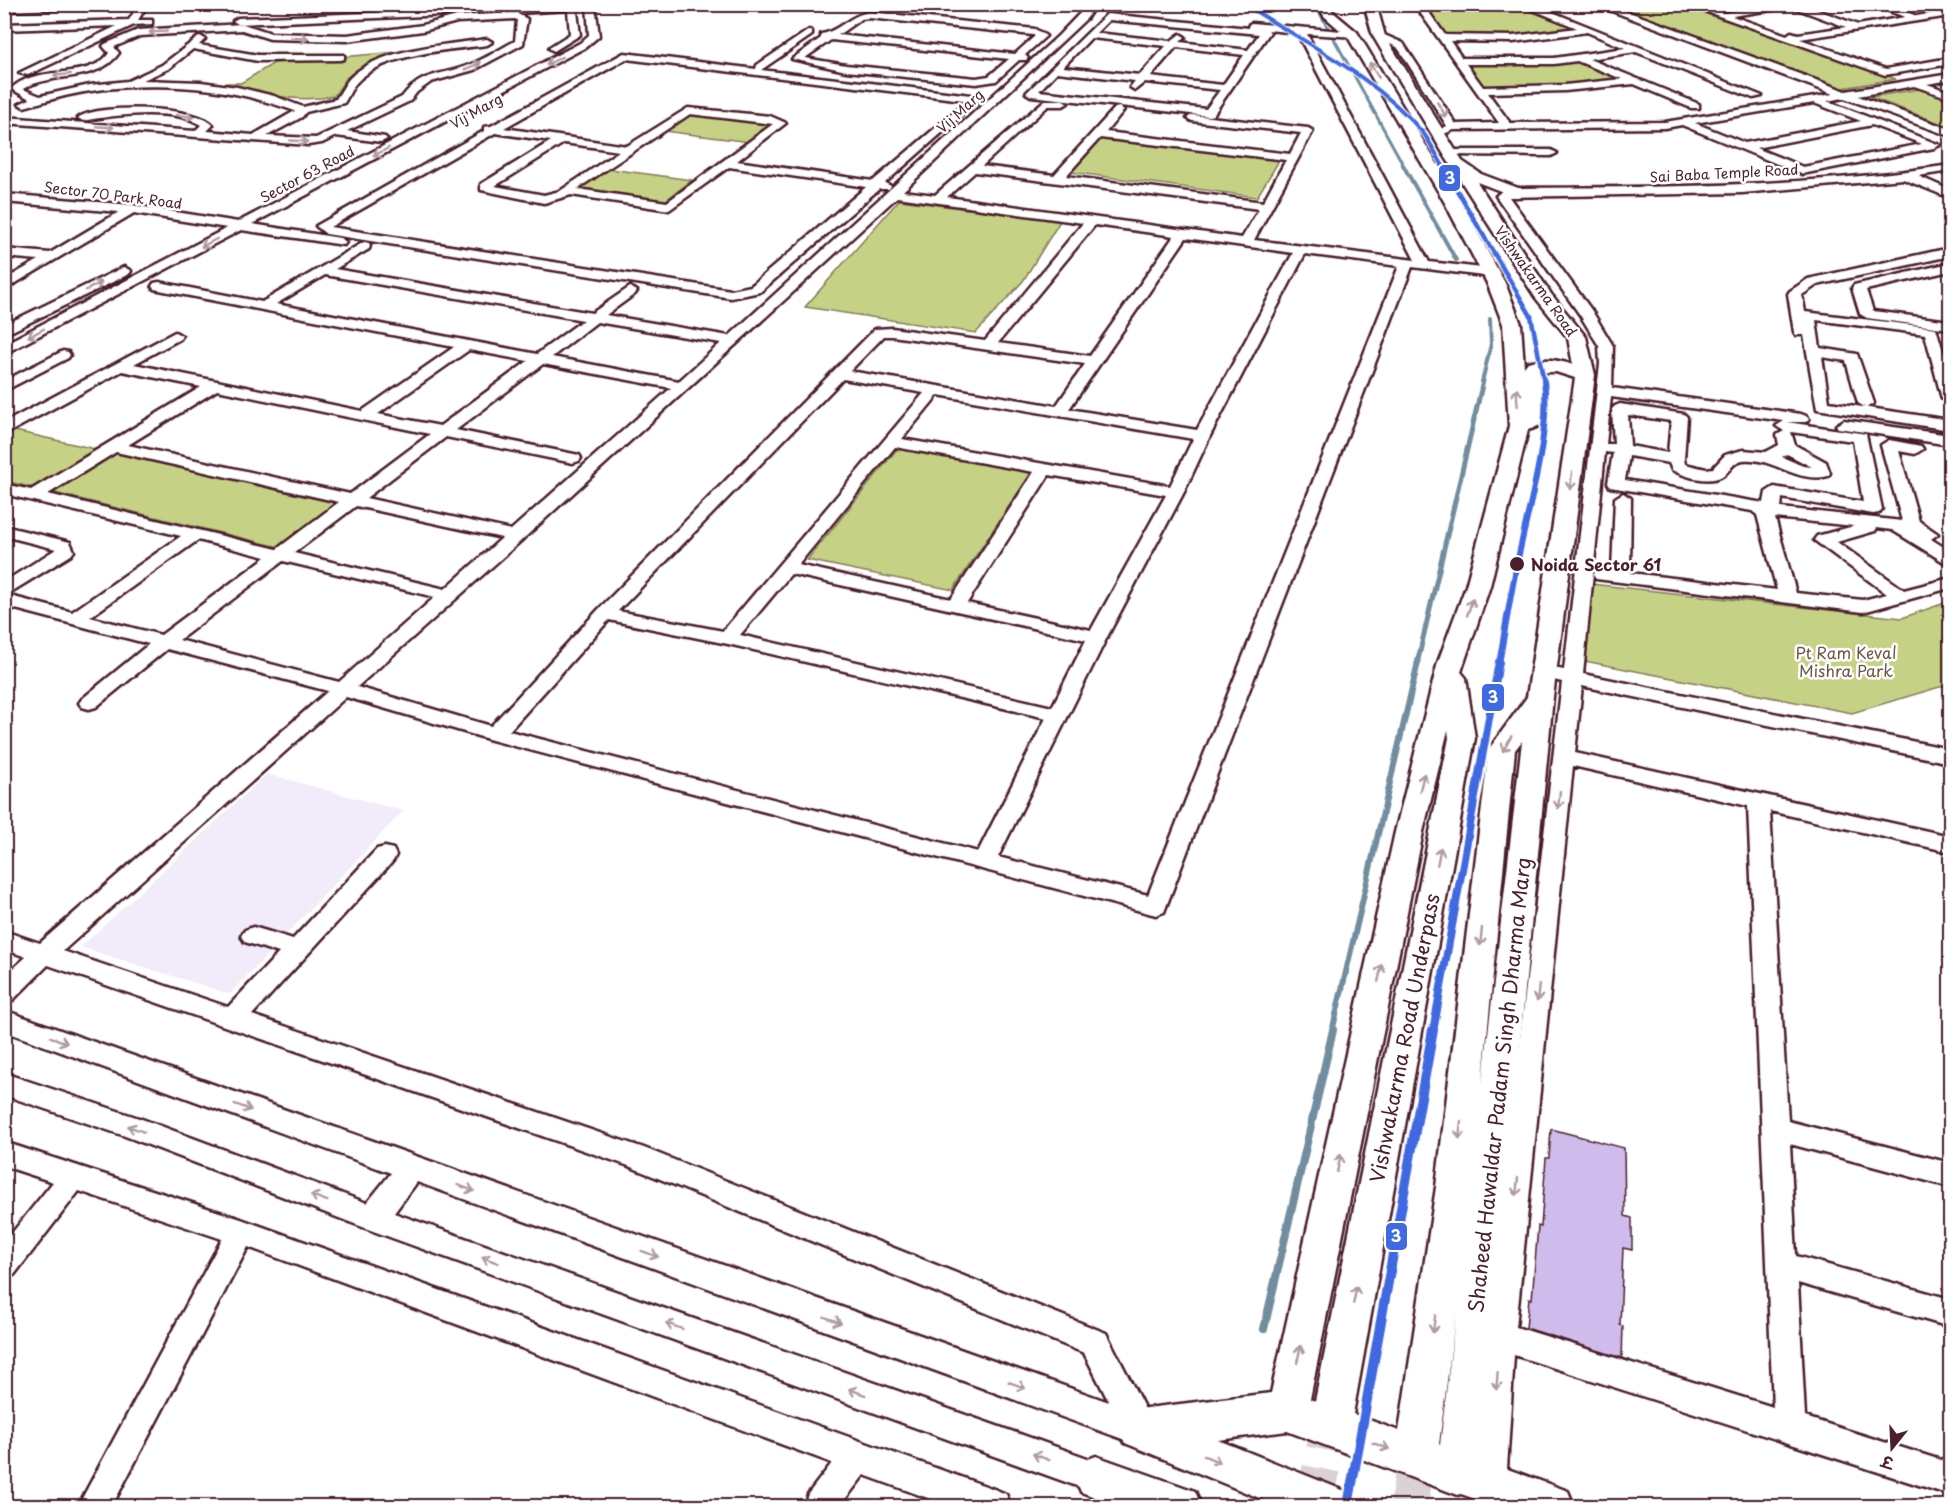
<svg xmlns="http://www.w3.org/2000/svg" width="1955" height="1511" viewBox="0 0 1955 1511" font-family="'Playpen Sans','Playpen Sans Deva',sans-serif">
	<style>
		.built { fill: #f1ebfa }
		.green { fill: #c5d286; stroke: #887858; stroke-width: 1.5 }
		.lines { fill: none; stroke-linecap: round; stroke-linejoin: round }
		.stream-far4 { stroke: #728d9f; stroke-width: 3 }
		.stream-far3 { stroke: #728d9f; stroke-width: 4 }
		.stream-far2 { stroke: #728d9f; stroke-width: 5 }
		.stream-far1 { stroke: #728d9f; stroke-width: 6 }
		.stream { stroke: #728d9f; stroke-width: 8 }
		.building { fill: #cfbced; stroke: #4a1f2b; stroke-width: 1.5 }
		.major-tunnel { stroke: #dbd2d5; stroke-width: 38; stroke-dasharray: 38 19; stroke-linecap: butt }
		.minor-casing { stroke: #4a1f2b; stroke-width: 5 }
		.major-casing { stroke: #4a1f2b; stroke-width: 5 }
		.minor { fill: #fff; fill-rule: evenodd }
		.major { fill: #fff; fill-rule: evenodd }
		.metro-1-far4-casing { stroke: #fff; stroke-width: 6 }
		.metro-1-far3-casing { stroke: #fff; stroke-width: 8 }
		.metro-1-far2-casing { stroke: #fff; stroke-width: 10 }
		.metro-1-far1-casing { stroke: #fff; stroke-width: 13 }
		.metro-1-casing { stroke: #fff; stroke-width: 15 }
		.metro-1-far4 { stroke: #4169e1; stroke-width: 4 }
		.metro-1-far3 { stroke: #4169e1; stroke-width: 4.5 }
		.metro-1-far2 { stroke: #4169e1; stroke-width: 6 }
		.metro-1-far1 { stroke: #4169e1; stroke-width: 8 }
		.metro-1 { stroke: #4169e1; stroke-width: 10 }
		.oneway { stroke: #ae9aa0 }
		.stop-dot { fill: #4a1f2b; stroke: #fff; stroke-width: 2 }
		.labels { text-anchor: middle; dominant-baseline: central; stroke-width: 5; stroke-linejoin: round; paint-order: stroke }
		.far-street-label { font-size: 14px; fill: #4a1f2b; stroke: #fff }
		.stop-label { font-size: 16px; font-weight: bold; fill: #4a1f2b; stroke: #fff; text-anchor: start }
		.park-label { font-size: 16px; fill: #6f5546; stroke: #fff }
		.near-street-label { font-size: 20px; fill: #4a1f2b; stroke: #fff }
		.line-badge { stroke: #fff; stroke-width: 2 }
		.badge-label { font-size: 16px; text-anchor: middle; font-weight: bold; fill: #fff }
	</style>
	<rect width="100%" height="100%" fill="#fff"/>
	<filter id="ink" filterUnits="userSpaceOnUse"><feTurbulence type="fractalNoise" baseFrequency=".0167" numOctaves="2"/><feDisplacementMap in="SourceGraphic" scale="12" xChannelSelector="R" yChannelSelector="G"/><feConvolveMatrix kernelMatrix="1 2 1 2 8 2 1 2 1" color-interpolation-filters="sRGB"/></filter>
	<g filter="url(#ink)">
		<path class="built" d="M267,774L403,811L230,994L81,947Z"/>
		<path class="green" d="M1424,5H1513L1575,28L1511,37L1447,36Z
			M1611,5H1680L1896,79L1843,88Z
			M442,48L360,68L347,77L334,96C292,104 262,92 222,86L227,83H241L274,63Z
			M1578,61L1626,80L1572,85L1484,87L1468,64Z
			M1920,89L1950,99V127L1870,97Z
			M692,112L776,122L750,142L664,131Z
			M1102,137L1280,159L1257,197L1070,172Z
			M602,168L692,180L661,204L568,191Z
			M899,200L1060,221L1023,281L976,333L805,307Z
			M15,431L336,503L279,547L5,481V437Z
			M898,448L1031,473L953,590L807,560Z
			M1591,584L1902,618L1950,601V684L1852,713L1584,661Z"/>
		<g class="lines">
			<path class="stream-far4" d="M1315,4L1329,30
				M1333,37L1404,166"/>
			<path class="stream-far3" d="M1403,165L1456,260
				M1482,382L1491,344L1490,319"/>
			<path class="stream-far2" d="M1417,664L1483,381"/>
			<path class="stream-far1" d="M1332,1032L1418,662"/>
			<path class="stream" d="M1264,1329L1333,1030"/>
		</g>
		<path class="building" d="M1551,1129L1624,1148L1625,1216L1632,1218V1250L1623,1248L1620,1325L1623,1326L1622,1358L1526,1328L1529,1298L1532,1299L1538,1226L1541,1227L1546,1158H1549Z"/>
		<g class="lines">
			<path class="major-tunnel" d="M1314,1506L1332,1415
				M1409,1506L1418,1444"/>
			<g class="minor-casing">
				<path id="minor" d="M122,4L118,7L4,11V5Z
					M139,4H148L138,20H152V24L134,25L28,75L19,73L117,26L4,30V24L129,20Z
					M576,4L580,35L554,51L549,48L551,46L570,34L568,10L504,14L500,11L504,8Z
					M587,4H595L599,36L586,47L252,224L340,238L346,242L344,245L241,230L4,354V344L227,228L134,213L4,290V280L39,260L4,257V249L50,253L119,212L4,202V194L132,205L238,222L580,43L589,35Z
					M1084,4H1093L1094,7L1087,18L903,191L935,195L1045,100H1063L1068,103L1063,106H1048L982,166L1054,175L1115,108L1119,107L1124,110L1106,132L1290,154L1301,133L1192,121L1187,118L1192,115L1308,128L1313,131L1254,240L1415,260L1297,33L1268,30L1270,32L1213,115L1209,116L1031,96L1026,93L1107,14L1249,28V24L1252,23L1353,32L1358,35L1356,37L1307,34L1429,262L1491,269L1498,273L1491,277L1412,267L1164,912L1156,915L488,739L346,697L63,951L228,1007L279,953L245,942L241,936L245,930L253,927L293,939L377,849L385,847L393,849L396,855L393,861L252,1015L644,1148L1106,1333L1155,1429L1150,1440L1139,1445L417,1182L394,1213L1096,1461L1108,1465L1112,1477L1108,1489L1096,1493L373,1231L125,1136L4,1095V1073L142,1119L367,1203L391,1173L4,1031V1010L1109,1402L1084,1353L626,1165L48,965L13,1000L4,1002V977L26,957L4,949V931L40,943L328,691L167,649L96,707L89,709L82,707L79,703L82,699L149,644L4,606V582L56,549L4,536V526L70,542L74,551L71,555L6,595L72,612L181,536L4,494V484L31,490L201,387L122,371L4,435V423L175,332L182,336L180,339L134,364L362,411L454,347L159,290L154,289L152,286L154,283L159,282L262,302L364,242L369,243L370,246L369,249L335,269L592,313L630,287L637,291L635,294L606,315L729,336L1058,36L1086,7ZM1109,20L1259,34L1248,50L1180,42L1185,37L1180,34L1171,41L1096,33ZM1091,38L1166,46L1140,75L1063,67ZM1176,47L1244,55L1223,85L1150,77ZM1057,72L1135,81L1130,87L1135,90L1145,82L1220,90L1206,109L1039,91ZM1100,138L1286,160L1263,202L1066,176ZM975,172L1259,209L1242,238L947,197ZM897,197L1083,223L985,341L892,328L875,329L598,610L491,726L357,687L522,540ZM1095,225L1174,236L1090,356L998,343ZM1186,238L1293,253L1197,430L1069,409ZM1305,254L1399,266L1148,895L998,857L1107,637L1184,492L1210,436ZM325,275L583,320L537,354L276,304ZM597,322L721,343L679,381L552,357ZM884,336H892L1085,364L1056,406L850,371ZM469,350L528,361L440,426L378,414ZM543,364L671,388L511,530L366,498L446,437L573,463L579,461L581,458L579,455L456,430ZM843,379L924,393L723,631L618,611ZM217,390L430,434L350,494L128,445ZM938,395L1193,439L1170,486L902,439ZM895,447L1034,472L951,599L798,565ZM116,452L339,502L277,549L48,494ZM1049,475L1166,495L1091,630L967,603ZM356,506L502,538L445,589L294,553ZM198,540L266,557L161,635L90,617ZM283,561L435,597L339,682L179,640ZM791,574L1086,640L1052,707L740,635ZM609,620L728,644L1046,718L978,852L509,731Z
					M1414,4H1423L1445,35L1513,36L1577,28L1519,4H1532L1762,96L1753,98L1636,52L1589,59L1699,104V108H1691L1634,84L1565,91L1488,93L1510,123L1665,122L1833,94L1593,4H1607L1846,91L1950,74V80L1927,84L1950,92V98L1914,86L1858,96L1950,129V136L1844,98L1827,101L1940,145L1934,148L1802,174L1682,125L1665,128L1454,130L1438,136L1433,133L1447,126L1400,51L1397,47L1376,38V34H1382L1403,43L1456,124L1499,123ZM1587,32L1625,48L1554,58H1462L1450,41L1513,42ZM1577,61L1622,79L1565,85L1483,87L1466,64H1554ZM1814,103L1861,121L1745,143L1695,123ZM1872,125L1922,144L1803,167L1756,148Z
					M1685,4H1699L1724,13L1774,4H1802L1858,25L1905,17L1870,4H1884L1917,16L1950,10V16L1800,39L1886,69L1950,58V64L1885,75ZM1792,7L1846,27L1798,34L1791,32L1787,35L1732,16Z
					M446,10L449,11V15L238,24L233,21L238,18Z
					M869,12L1035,29L1046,36L1025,55L1028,58L1026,60H1019L996,81L976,84L846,71L792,59L821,38V34C838,32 848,16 869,12ZM869,18L1033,35L1035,36L1015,54L838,35L861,19ZM831,40L1009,59L989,76L976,78L846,65L805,58Z
					M516,13L527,19L523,44L474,70L431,82L417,92L410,101L347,131L385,137L387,139L381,142L336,136L322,143L308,145L4,123V117L195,131L201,125C176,107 112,115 83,121L78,118C97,103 196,106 213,125L207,131L253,135L295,111C230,87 161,81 91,91C68,94 46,101 24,107L19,104L30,99L11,89C37,63 89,82 109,53L103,46L105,44L138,30L243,24L271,33L347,35L423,25L457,16ZM515,19L517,20L515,41C500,49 485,59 469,65C442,76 422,71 402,97L316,138L267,136L302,117L306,112L344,103C348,97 351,89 356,83C383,53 450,50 487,45L492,42L487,39C448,45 377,48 349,79C344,85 341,92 336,99L303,107L274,96L237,87L201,82L143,80L168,69L193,49L258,61L341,60L344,59V55H258L199,45L205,39L200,36L162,65L128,81L90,85L40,96L23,89C53,71 97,84 119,53L114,47L140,36L242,30L270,39L347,41L423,31L457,22Z
					M809,30L812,31V35L761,70L971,95L978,101L885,183L891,186L889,189H879L760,292L731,298L326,234L316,226L484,131V127L491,126L624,53L756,69L757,65ZM626,59L963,100L967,101L873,181L737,161L786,123L770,116L688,108L627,146L504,128ZM690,114L773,124L667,202L577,189ZM495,133L551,141L481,184V190L544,203L571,195L669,210L729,167L866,187L751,286L731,290L330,227ZM564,143L619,151L560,191L544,195L495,186Z
					M1450,150H1551L1557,153L1551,156L1446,155L1444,153Z
					M1950,165V171L1918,176L1950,190V198L1903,179L1742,193L1509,197L1592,311L1613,346L1612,388L1801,414L1806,416L1809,419L1806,422H1787L1866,434L1882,509L1879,513L1873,514L1782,498L1781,508L1902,521L1881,445L1889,440L1921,446L1923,449L1915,454L1899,451L1919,521L1938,534L1931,539L1950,551V563L1944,562L1892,530L1877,528L1875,531L1837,542L1904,590L1950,578V588L1863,612L1596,579L1593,575L1596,571H1612L1615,498L1623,493L1631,498L1630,573L1777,590L1757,515L1752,511L1610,487L1608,483L1613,453L1605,452L1583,674L1950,749V763L1582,686L1575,753L1950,836V852L1770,811L1788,1121L1950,1163V1187L1790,1144L1796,1256L1950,1299V1327L1798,1283L1805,1417L1950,1463V1495L1514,1355L1506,1485L1502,1497L1490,1501L1478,1497L1474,1485L1485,1336L1562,682L1537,676L1534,672L1537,668L1544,666L1564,670L1600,364L1599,346L1580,315L1496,196L1503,190L1516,188C1661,187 1806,187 1950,165ZM1611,397L1784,421L1776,426L1784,431L1777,435L1779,445L1766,452L1743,450L1725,455L1713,468L1706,469L1685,464L1684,459L1687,417L1684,414L1620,404L1615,406L1612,409L1614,444H1606ZM1628,415L1671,421L1668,453L1630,446ZM1791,432L1853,441L1863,502L1774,487L1766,492L1764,503L1625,480L1629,456L1669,463L1672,470C1686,477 1712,485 1725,474C1731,469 1734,461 1743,460C1773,457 1797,484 1828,476L1830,473L1826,462L1795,445ZM1787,454L1812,467L1803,466L1782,457ZM1775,518L1854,526L1817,536L1814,540L1887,594L1863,600L1796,593ZM1573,766L1748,806L1773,1407L1516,1327Z
					M1950,248V256L1817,285L1802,295L1805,312L1936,328L1950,374V404L1942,399L1925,334L1816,320L1820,348L1857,354L1874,403L1866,408L1858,403L1846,361L1822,357L1829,402L1950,420V430L1817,409L1804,335H1796L1794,332L1788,294L1790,291L1808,279Z
					M1950,263V271L1866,290L1873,311L1950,321V329L1867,318L1860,314L1852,288L1854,285Z
					M124,267L131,271L129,274L4,335V325Z
					M63,351L68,352L70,355L68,358L4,391V381Z
					M1844,420L1950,435V445L1838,428L1836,425Z
					M4,1142L241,1219L994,1489L1006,1494L1011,1506H950L864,1475L840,1506H804L808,1494L832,1463L248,1247L112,1506H78L222,1239L79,1191L14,1275L4,1279V1243L53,1182L4,1166Z"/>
			</g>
			<g class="major-casing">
				<path id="major" d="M1318,4H1329L1333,12L1357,32L1461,203L1505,283L1521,324L1524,367L1528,362C1543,358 1559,360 1573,365L1568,338L1535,297L1443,153L1373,36L1364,4H1376L1385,36L1462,161L1481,174L1521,189L1524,192L1521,195L1516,197L1477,182L1551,294L1586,337L1595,375L1553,697L1480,1459L1568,1491L1574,1506H1495L1461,1494L1458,1495L1287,1431L1218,1440L1345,1491L1351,1506H1279L1125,1443L1118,1429L1125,1415L1139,1409L1271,1393L1395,832L1438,662L1466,586L1509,426L1503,324L1487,283L1445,203L1348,37L1324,16ZM1541,372H1556L1575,378L1527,697L1489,749L1436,1187L1399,1431L1353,1414L1475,738L1466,678L1461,672L1490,586L1528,430C1563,421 1540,394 1541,372ZM1448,730L1449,738L1315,1401L1310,1399L1423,832ZM1522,741L1482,1086L1515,750ZM1456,1310L1440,1445L1439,1444Z
					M1096,1456L1195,1491L1201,1506H1120L1081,1492L1075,1477L1081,1462Z"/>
			</g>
			<use href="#minor" class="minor"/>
			<use href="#major" class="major"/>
			<g class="metro-1-far4-casing">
				<path id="metro-1-far4" d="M1244,4C1305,43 1377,77 1424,134C1431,144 1437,156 1443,166"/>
			</g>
			<g class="metro-1-far3-casing">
				<path id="metro-1-far3" d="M1442,165L1531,316L1544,382"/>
			</g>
			<g class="metro-1-far2-casing">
				<path id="metro-1-far2" d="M1499,664C1506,624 1512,585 1521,545C1531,499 1551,426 1544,381"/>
			</g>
			<g class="metro-1-far1-casing">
				<path id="metro-1-far1" d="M1433,1032L1499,662"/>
			</g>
			<g class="metro-1-casing">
				<path id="metro-1" d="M1348,1506L1433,1030"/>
			</g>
			<use href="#metro-1-far4" class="metro-1-far4"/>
			<use href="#metro-1-far3" class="metro-1-far3"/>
			<use href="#metro-1-far2" class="metro-1-far2"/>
			<use href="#metro-1-far1" class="metro-1-far1"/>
			<use href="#metro-1" class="metro-1"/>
		</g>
		<defs><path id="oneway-shaft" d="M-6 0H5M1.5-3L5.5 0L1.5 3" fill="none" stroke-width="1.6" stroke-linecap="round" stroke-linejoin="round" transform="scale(1.5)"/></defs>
		<g class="oneway">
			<use href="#oneway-shaft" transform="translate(158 32) rotate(177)"/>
			<use href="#oneway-shaft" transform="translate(300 38) rotate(3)"/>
			<use href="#oneway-shaft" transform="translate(554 61) rotate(152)"/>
			<use href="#oneway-shaft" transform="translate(473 66) rotate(-25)"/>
			<use href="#oneway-shaft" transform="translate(1374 70) rotate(-121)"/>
			<use href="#oneway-shaft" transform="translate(62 75) rotate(173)"/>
			<use href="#oneway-shaft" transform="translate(1442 110) rotate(58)"/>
			<use href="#oneway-shaft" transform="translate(185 116) rotate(9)"/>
			<use href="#oneway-shaft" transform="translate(105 127) rotate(4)"/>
			<use href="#oneway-shaft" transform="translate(299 141) rotate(3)"/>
			<use href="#oneway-shaft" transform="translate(381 152) rotate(152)"/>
			<use href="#oneway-shaft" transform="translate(209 243) rotate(152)"/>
			<use href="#oneway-shaft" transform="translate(94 286) rotate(-27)"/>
			<use href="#oneway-shaft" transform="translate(36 333) rotate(152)"/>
			<use href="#oneway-shaft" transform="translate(1517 397) rotate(-94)"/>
			<use href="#oneway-shaft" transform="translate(1571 481) rotate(96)"/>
			<use href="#oneway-shaft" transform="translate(1470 607) rotate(-71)"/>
			<use href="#oneway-shaft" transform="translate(1507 744) rotate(120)"/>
			<use href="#oneway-shaft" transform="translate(1422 782) rotate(-76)"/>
			<use href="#oneway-shaft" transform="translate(1559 800) rotate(96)"/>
			<use href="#oneway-shaft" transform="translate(1439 856) rotate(-79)"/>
			<use href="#oneway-shaft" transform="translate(1481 937) rotate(96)"/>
			<use href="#oneway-shaft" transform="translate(1380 973) rotate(-78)"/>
			<use href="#oneway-shaft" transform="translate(1538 993) rotate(96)"/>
			<use href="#oneway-shaft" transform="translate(59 1040) rotate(20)"/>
			<use href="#oneway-shaft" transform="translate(243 1107) rotate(20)"/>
			<use href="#oneway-shaft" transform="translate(136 1129) rotate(-160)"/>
			<use href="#oneway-shaft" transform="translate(1460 1130) rotate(96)"/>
			<use href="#oneway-shaft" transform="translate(1339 1163) rotate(-78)"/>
			<use href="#oneway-shaft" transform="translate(1517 1187) rotate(96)"/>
			<use href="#oneway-shaft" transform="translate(466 1188) rotate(20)"/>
			<use href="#oneway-shaft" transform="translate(319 1198) rotate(-159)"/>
			<use href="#oneway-shaft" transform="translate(650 1254) rotate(20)"/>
			<use href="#oneway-shaft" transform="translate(490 1260) rotate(-160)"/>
			<use href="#oneway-shaft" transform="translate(1355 1295) rotate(-79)"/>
			<use href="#oneway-shaft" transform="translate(833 1320) rotate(20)"/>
			<use href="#oneway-shaft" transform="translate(1434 1324) rotate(98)"/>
			<use href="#oneway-shaft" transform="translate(674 1326) rotate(-160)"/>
			<use href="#oneway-shaft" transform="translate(1299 1354) rotate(-78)"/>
			<use href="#oneway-shaft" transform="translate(1497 1381) rotate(94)"/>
			<use href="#oneway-shaft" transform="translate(1017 1385) rotate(20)"/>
			<use href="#oneway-shaft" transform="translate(857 1392) rotate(-160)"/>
			<use href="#oneway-shaft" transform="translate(1381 1446) rotate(20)"/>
			<use href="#oneway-shaft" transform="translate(1041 1457) rotate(-160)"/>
			<use href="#oneway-shaft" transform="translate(1212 1459) rotate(22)"/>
		</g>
	</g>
	<circle class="stop-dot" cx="1517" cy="564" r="8"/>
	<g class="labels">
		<g class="far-street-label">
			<text transform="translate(476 111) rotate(-29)">Vij Marg</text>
			<text transform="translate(960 111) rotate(-42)">Vij Marg</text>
			<text transform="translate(1724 173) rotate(-3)">Sai Baba Temple Road</text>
			<text transform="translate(307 174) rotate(-28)">Sector 63 Road</text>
			<text transform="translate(113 195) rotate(7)">Sector 70 Park Road</text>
			<text transform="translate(1536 281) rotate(55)">Vishwakarma Road</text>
		</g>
		<g class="stop-label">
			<text x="1531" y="564">Noida Sector 61</text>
		</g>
		<g class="park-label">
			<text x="1846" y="652">Pt Ram Keval<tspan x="1846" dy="18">Mishra Park</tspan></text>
		</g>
		<g class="near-street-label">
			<text transform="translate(1404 1038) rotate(-79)">Vishwakarma Road Underpass</text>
			<text transform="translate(1499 1085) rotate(-84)">Shaheed Hawaldar Padam Singh Dharma Marg</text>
		</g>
	</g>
	<g class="line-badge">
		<rect x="1438" y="164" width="23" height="28" rx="6" fill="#4169e1"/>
		<rect x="1481" y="683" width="24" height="29" rx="6" fill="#4169e1"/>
		<rect x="1385" y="1222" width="23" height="29" rx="6" fill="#4169e1"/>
	</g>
	<g class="badge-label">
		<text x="1450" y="184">3</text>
		<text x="1493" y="703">3</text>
		<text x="1396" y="1242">3</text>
	</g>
	<rect width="1955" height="1511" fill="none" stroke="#fff" stroke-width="24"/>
	<rect x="12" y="12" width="1931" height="1487" fill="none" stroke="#4a1f2b" stroke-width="2" filter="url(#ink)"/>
	<g transform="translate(1892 1448) rotate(198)" stroke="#ffffff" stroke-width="4.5" paint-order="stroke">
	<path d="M0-4.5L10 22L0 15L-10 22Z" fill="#4a1f2b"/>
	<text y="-9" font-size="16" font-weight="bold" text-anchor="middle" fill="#4a1f2b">उ</text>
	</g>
</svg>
